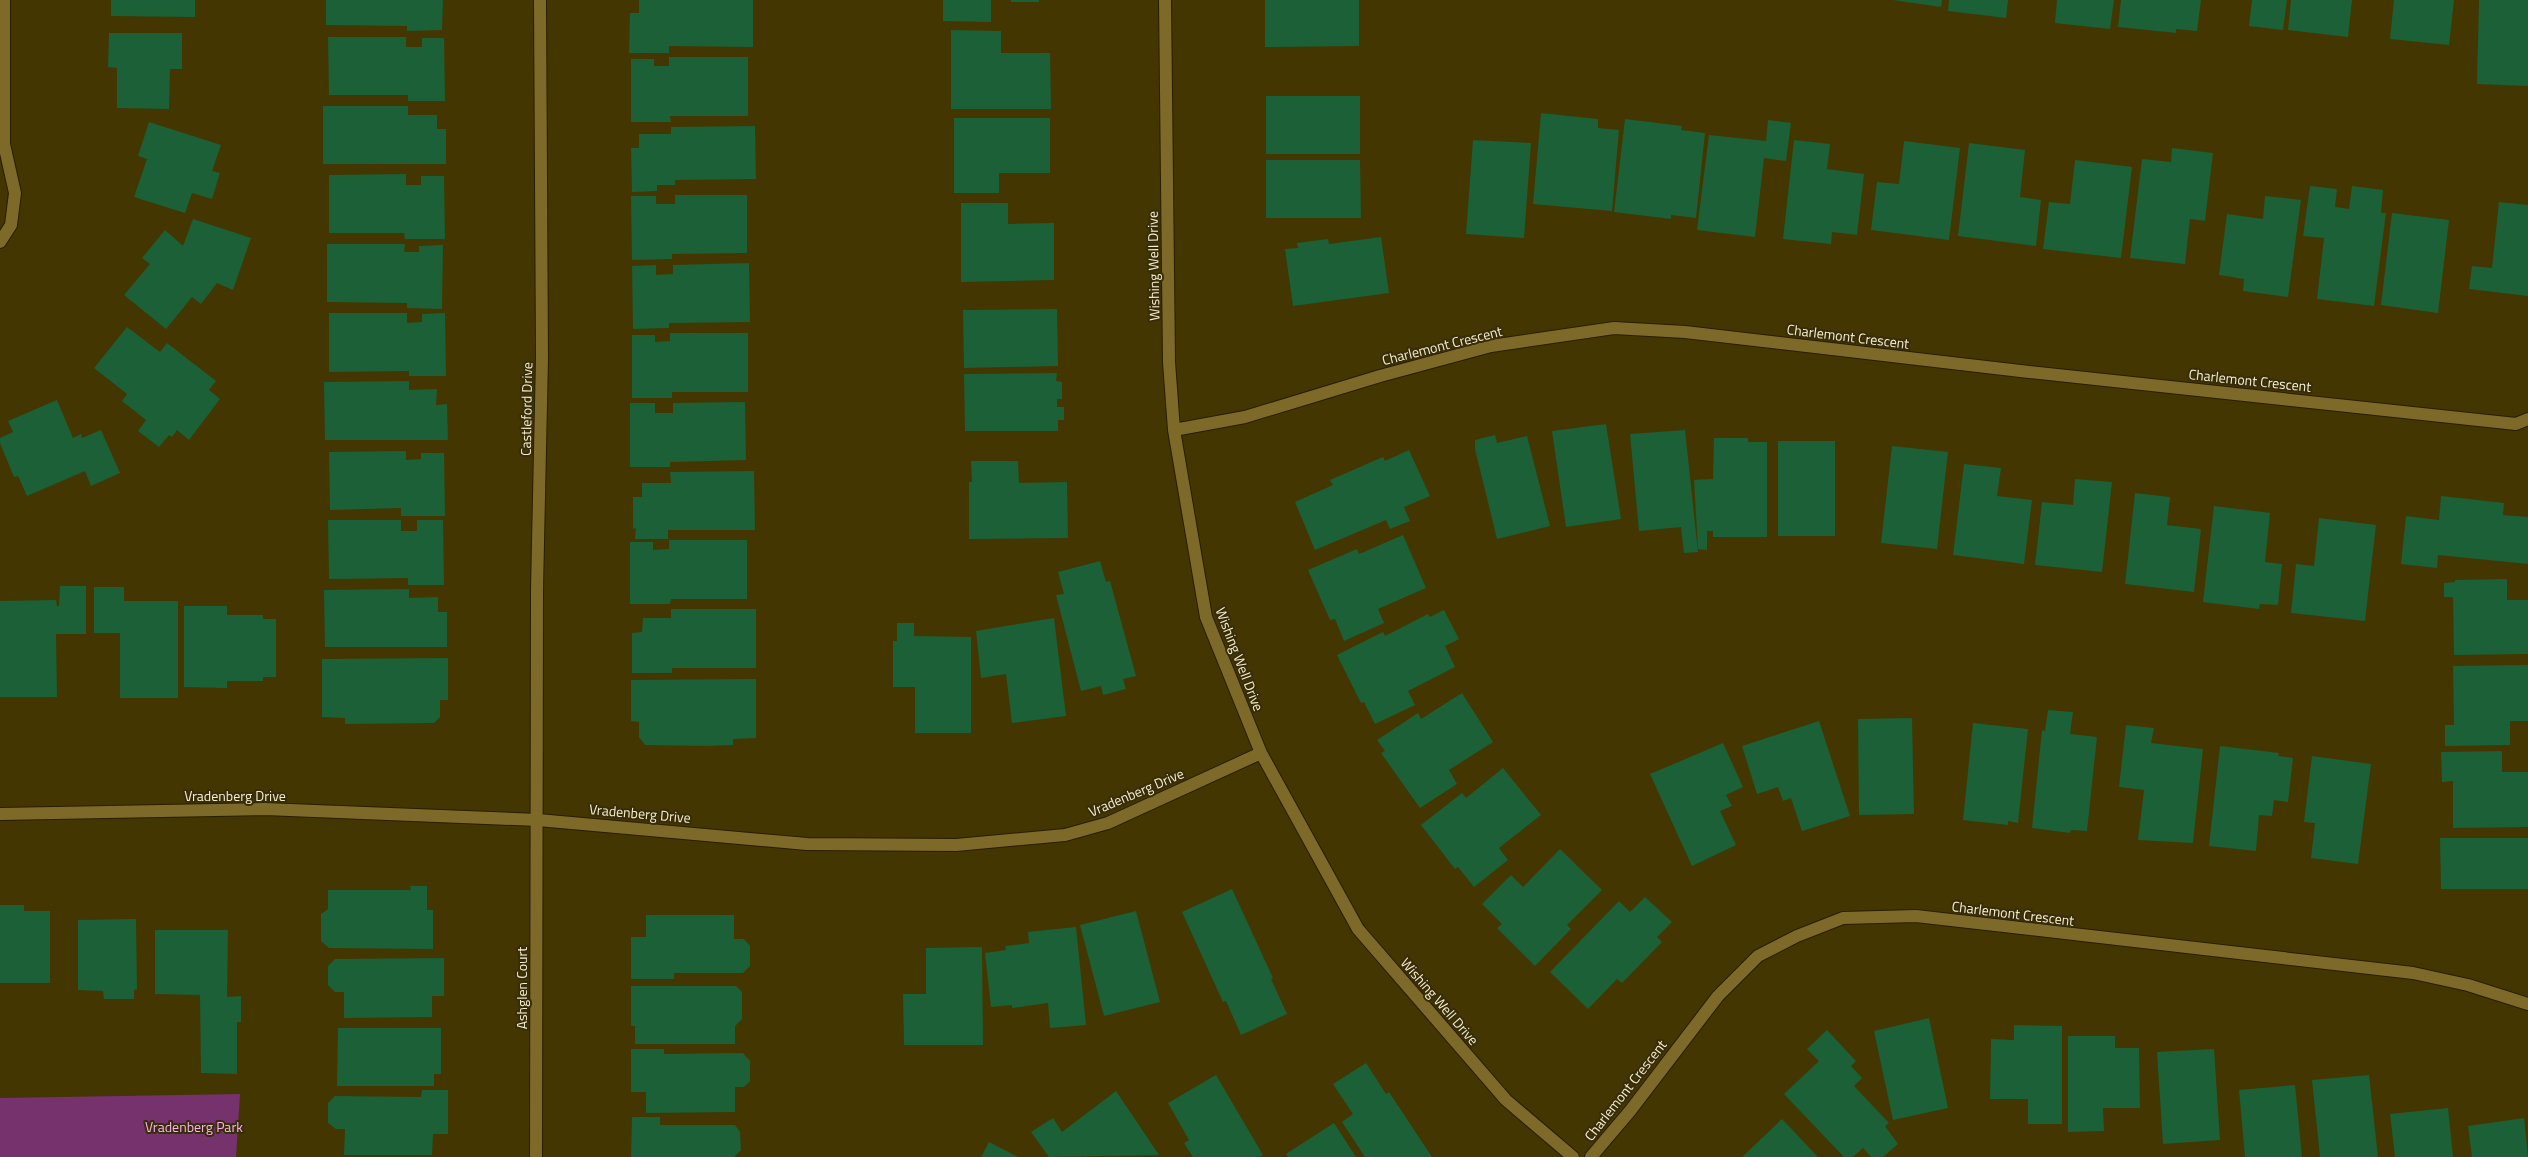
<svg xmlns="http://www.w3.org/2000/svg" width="2528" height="1157" viewBox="0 0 2528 1157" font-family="'Titillium Web',sans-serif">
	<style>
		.green { fill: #75326c }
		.building { fill: #1b6036 }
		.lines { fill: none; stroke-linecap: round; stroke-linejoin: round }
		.minor-casing { stroke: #281e00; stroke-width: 14 }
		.minor { stroke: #7d6a29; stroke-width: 12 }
		.labels { text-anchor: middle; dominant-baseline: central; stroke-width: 4; stroke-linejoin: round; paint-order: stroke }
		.street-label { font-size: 14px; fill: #f8eece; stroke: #372d0a }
		.park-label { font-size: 14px; fill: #ffb1f2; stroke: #372d0a }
	</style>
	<rect width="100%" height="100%" fill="#443600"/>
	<path class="green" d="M240,1094L236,1157H0V1098Z"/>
	<path class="building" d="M111,0H195V17L111,16Z
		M326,0H443L442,30L407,31V26L326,25Z
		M639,0H753V47L669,46V53H629L630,13H639Z
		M943,0H991V22L943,21Z
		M1011,0H1039V2H1011Z
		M1265,0H1359V46L1265,47Z
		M1893,0H1942L1941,7Z
		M1949,0H2008L2006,18L1948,11Z
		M2057,0H2114L2110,29L2055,23Z
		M2121,0H2201L2197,31L2176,29V33L2118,27Z
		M2252,0H2287L2283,30L2249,26Z
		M2291,0H2352L2348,37L2288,30Z
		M2394,0H2454L2449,45L2390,39Z
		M2479,0H2528V86L2477,84Z
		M951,30L1001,31V53H1050L1051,109H951Z
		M109,33H182V69H170L169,109L117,108V68L108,67Z
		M328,37H406V47H422V38H444L445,101H408V95H329Z
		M669,57H748V116H670L671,122H631V59H654V66H669Z
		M1266,96H1360V154H1266Z
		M323,106H408V115H437V129H446V164H323Z
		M1541,113L1598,119V128L1619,130L1612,211L1533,204Z
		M954,118H1050V173H999V193H954Z
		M1625,119L1682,126L1681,130L1705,133L1696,218L1671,215V219L1614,212Z
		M1768,120L1791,123L1786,161L1764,158L1755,237L1697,230L1709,135L1766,141Z
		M149,122L221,145L212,171L220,173L212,199L192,193L185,213L134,197L147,159L138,156Z
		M755,126L756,179L675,180V185H657V191L632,192L631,148H639V134H671V127Z
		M1473,140L1531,143L1524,238L1466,234Z
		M1794,140L1830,144L1827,169L1864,174L1857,235L1832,232L1831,244L1783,239Z
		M1904,141L1960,148L1949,240L1871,230L1877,182L1899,184Z
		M1969,143L2025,150L2020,197L2041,200L2036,246L1958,236Z
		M2172,148L2213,153L2205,221L2190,219L2185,264L2130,258L2142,159L2171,162Z
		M1266,160H1360L1361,218H1266Z
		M2075,160L2132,167L2121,258L2043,249L2049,202L2070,204Z
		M406,174V185H421V176H444L445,239H405L404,233H329V175Z
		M2310,186L2337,189L2335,207L2349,209L2352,186L2383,190L2381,213H2386L2374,306L2317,299L2324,238L2303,236Z
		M675,195H747V253L672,254V259L632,260L631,196H656V204H675Z
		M2265,196L2301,200L2288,297L2243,291L2244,279L2219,275L2227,214L2263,219Z
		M2499,202L2528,205V296L2469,289L2472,266L2492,268Z
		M961,203H1008V224L1054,223V280L961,282Z
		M2392,213L2449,220L2438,313L2381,305Z
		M193,219L251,238L233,290L217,283L201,304L192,297L166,329L124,295L150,264L142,258L165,230L183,246Z
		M1381,237L1389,293L1293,306L1285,249L1298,248L1297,243L1328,239L1329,244Z
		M327,244H405L404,252H419V246L443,245L442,309L407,308V303L327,302Z
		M749,263L750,322L669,323V328L633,329L632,266L656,265V275L673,274V265Z
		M1057,309L1058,366L964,368L963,310Z
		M329,313H407V323L422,322V314L445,313L446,376H409V371L329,372Z
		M127,327L160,352L167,343L216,381L209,390L220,399L189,440L177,430L172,437L169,435L159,447L138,431L146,420L122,401L127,394L94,368Z
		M670,333H748V392H672V398H632V335H655V342L670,341Z
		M1057,373L1056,381L1062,382V399H1057V407H1064V420H1058V431H965L964,374Z
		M409,381V390L437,389L436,405L447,404L448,440H325L324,382Z
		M57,400L73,438L81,434L82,438L101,430L120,473L91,486L85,471L27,496L18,476L14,477L0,443V438L13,432L8,421Z
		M745,402L746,460L670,462V467H630V403H655V413H673V403Z
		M1606,424L1621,519L1566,527L1552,431Z
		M1685,430L1698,552L1684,553L1681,527L1639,531L1630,434Z
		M1495,435L1497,443L1527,436L1550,526L1497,539L1475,449V440Z
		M1714,438H1748V442H1767V537H1713V531H1707V550L1698,549L1694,480L1713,479Z
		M1778,441H1835V536H1778Z
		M1892,446L1948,452L1937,549L1881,543Z
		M1409,450L1430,496L1404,507L1410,521L1390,529L1386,520L1315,550L1295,502L1333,485L1330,480L1383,457L1385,461Z
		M406,451V460L421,459V453H444L445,516H401V508L330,510L329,452Z
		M971,461H1018L1019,483L1067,482L1068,538L969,539V482H972Z
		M1964,464L2001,468L1997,496L2032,500L2024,564L1953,555Z
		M754,471L755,530H668V539H635L636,528L633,529V497H642V483H671L670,472Z
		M2075,479L2112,482L2102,572L2035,565L2042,502L2073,505Z
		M2135,493L2170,497L2167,525L2201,529L2194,592L2125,584Z
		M2441,496L2504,503L2503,515L2528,517V564L2438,555L2437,568L2401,564L2406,516L2439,520Z
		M2214,506L2270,513L2265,562L2282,564L2278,605L2260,604L2259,609L2203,602Z
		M2319,518L2376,525L2365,621L2291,613L2296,564L2314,566Z
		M328,520H401V531H417V520H443L444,585H408V578L329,579Z
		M1403,535L1426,588L1378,609L1384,623L1344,641L1335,619L1330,620L1308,570L1357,549L1359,554Z
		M669,540H747V599H671L670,604H630V542H653V550L669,549Z
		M1100,561L1106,582L1110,581L1136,676L1123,679L1126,689L1103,695L1101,686L1081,691L1056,595L1064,594L1058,572Z
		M2507,579V600H2528V654L2454,655L2453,597H2444V583L2455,582V580Z
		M60,586H86V634H56L57,697H0V601L56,600L57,606H59Z
		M94,587H124V601H178V698H120V633H94Z
		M409,589V598L438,597V612H447V647H325L324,590Z
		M184,606H227V615H263V619H276V677H263V681H227V688L184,687Z
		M671,609H756V668H672V673H632V633L642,632L643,618H671Z
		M1444,610L1459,639L1445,646L1455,667L1408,691L1415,705L1375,724L1364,702L1361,703L1337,655L1383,632L1385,636L1428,614L1430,617Z
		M1054,618L1066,716L1012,723L1006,674L981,678L976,631Z
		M897,623H914V636L971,637V733H915V687H893V641H897Z
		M448,658V700H440V717L434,723L345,724V718L322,717V659Z
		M2528,665V721H2510V745L2445,746V725H2454L2453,666Z
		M756,679V738L733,739V745L706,746L645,745L639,737V722L631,721V680Z
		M1462,693L1493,742L1449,770L1457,784L1420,808L1381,753L1385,751L1377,740L1418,713L1421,719Z
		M2048,710L2073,712L2070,734L2097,737L2087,831L2071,830L2070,833L2032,828L2042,730L2045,731Z
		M1912,718L1914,814L1859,815L1858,719Z
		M1819,721L1850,816L1802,831L1791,798L1783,801L1778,787L1757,794L1742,746Z
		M1973,723L2028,729L2018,823L2008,821V825L1963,820Z
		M2126,725L2154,728L2151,743L2203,749L2193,843L2138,840L2144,790L2119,787Z
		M1723,743L1743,787L1726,795L1732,806L1720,811L1736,845L1692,866L1650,774Z
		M2220,746L2279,753L2278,756L2293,758L2288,802L2274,800L2272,816L2259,815L2256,851L2209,846Z
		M2502,751V772H2528V827L2453,828V781L2442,782L2441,752Z
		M2312,756L2371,764L2358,864L2311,858L2315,823L2304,822Z
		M1503,768L1541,815L1499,848L1508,860L1474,887L1458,867L1455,869L1421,825L1462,793L1466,798Z
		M2440,838H2528V889H2441Z
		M1560,849L1602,890L1567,925L1571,929L1535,966L1497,928L1502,924L1482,904L1511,875L1523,887Z
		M410,886H427V910H433V949L329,948L321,941V914L328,909V890H411Z
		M1232,889L1273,978L1271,979L1287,1014L1241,1035L1226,1001L1223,1002L1182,912Z
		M1645,897L1672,922L1657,937L1662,942L1622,983L1617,979L1588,1009L1550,972L1619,901L1630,912Z
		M0,905H24V911H50V983H0Z
		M1136,911L1160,1002L1104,1016L1080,925Z
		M646,915H734V939H744L750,946V966L743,973H674V979H631V937H646Z
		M136,919L137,989L134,990V999H104L103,991L78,990V920Z
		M1076,927L1086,1025L1050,1028L1048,1003L1012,1008V1005L991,1007L985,953L1006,950L1005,946L1029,943L1028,932Z
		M155,930H228L227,997L241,996V1022H237V1074L201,1073L200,995L155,994Z
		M982,947L983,1045H904L903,994H926V948Z
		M444,958V996H432V1017L344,1018V992H335L328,985V966L335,959Z
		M631,986H736L742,992V1019L735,1026V1044H635V1026H631Z
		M1929,1018L1948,1108L1893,1120L1874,1031Z
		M2014,1025L2062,1026V1124H2028V1099H1990L1991,1039L2014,1040Z
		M338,1028H441V1074H434V1086H337Z
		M1827,1030L1856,1061L1851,1066L1862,1078L1854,1086L1889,1123L1885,1126L1898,1144L1883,1157H1871L1863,1148L1853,1157H1844L1784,1094L1819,1061L1807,1049Z
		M2068,1036H2115V1048H2139L2140,1108H2103L2104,1131L2068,1132Z
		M631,1049H664V1054L743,1053L750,1061V1081L744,1087H735V1112L646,1113V1092H631Z
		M2214,1049L2220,1140L2163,1144L2157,1052Z
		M1366,1063L1386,1094L1389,1092L1432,1157H1365L1342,1122L1353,1114L1333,1084Z
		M1216,1075L1263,1155L1259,1157H1193L1184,1143L1189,1140L1168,1103Z
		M2369,1075L2378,1157H2320L2312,1080Z
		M2295,1085L2302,1157H2245L2239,1090Z
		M422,1090H448V1134H433L432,1155H344L345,1129H336L328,1123V1103L335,1096L421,1097Z
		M1116,1091L1159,1155L1049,1157L1031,1132L1053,1118L1062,1132Z
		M2448,1108L2453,1157H2395L2390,1114Z
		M632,1117H660V1125H735L740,1132L741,1150L734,1157H631Z
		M2524,1118L2528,1157H2472L2468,1126Z
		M1782,1119L1818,1157H1742Z
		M1334,1123L1356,1157H1288L1286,1154Z
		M989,1142L1018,1157H981Z"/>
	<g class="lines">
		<g class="minor-casing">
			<path id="minor" d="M1165,0L1169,362L1174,430L1206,617L1261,753L1358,929L1506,1100L1573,1157
				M0,242L11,225L15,193L4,144V0
				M1174,430L1245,417L1380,376L1491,346L1614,328L1685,332L2029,372L2516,424L2528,419
				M0,814L265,809L538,820L807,844L956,845L1065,835L1108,823L1261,753
				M536,1157L537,589L542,358L540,0
				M1591,1157L1630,1111L1718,996L1758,956L1797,936L1843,918L1916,916L2413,973L2468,985L2528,1004"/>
		</g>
		<use href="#minor" class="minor"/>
	</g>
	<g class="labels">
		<g class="street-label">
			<text transform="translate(1153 266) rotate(-91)">Wishing Well Drive</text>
			<text transform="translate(1848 336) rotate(7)">Charlemont Crescent</text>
			<text transform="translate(1442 345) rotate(-14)">Charlemont Crescent</text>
			<text transform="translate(2250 380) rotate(6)">Charlemont Crescent</text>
			<text transform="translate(526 409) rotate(-89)">Castleford Drive</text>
			<text transform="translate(1240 659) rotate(69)">Wishing Well Drive</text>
			<text transform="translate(1136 792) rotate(-23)">Vradenberg Drive</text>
			<text x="235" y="795">Vradenberg Drive</text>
			<text transform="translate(640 813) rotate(5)">Vradenberg Drive</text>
			<text transform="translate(2013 913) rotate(7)">Charlemont Crescent</text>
			<text transform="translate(521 988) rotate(-90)">Ashglen Court</text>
			<text transform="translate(1440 1001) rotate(49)">Wishing Well Drive</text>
			<text transform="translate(1625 1090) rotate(-52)">Charlemont Crescent</text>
		</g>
		<g class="park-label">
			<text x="194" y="1126">Vradenberg Park</text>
		</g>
	</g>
</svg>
